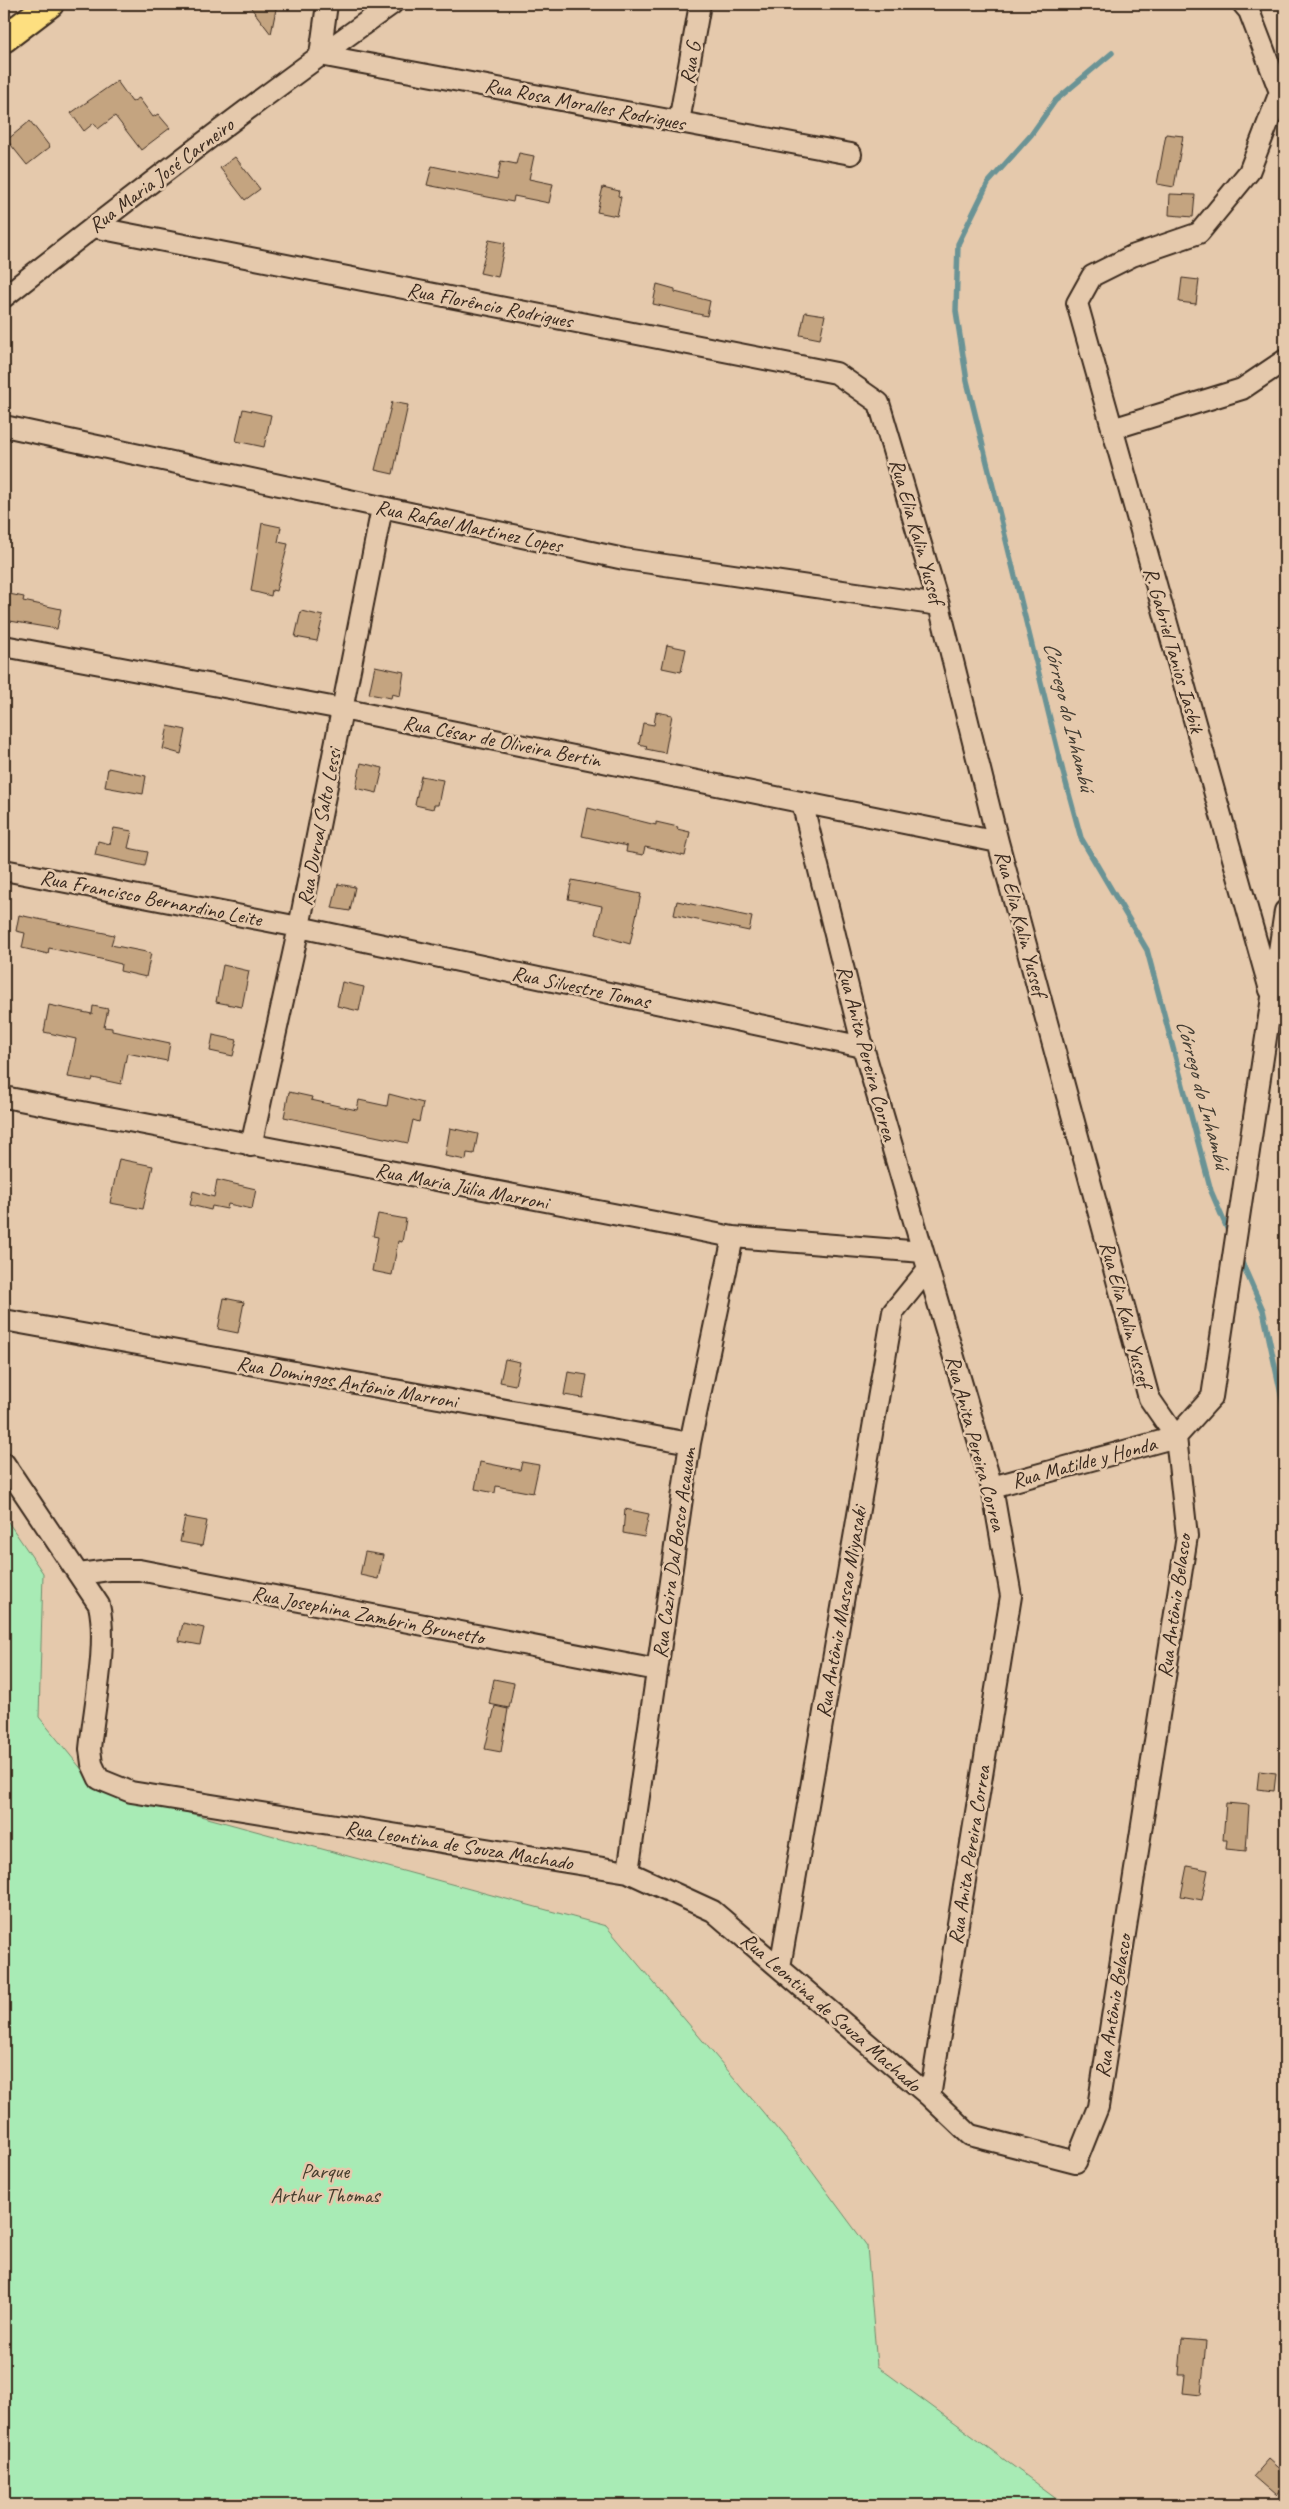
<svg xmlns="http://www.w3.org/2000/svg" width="1289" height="2509" viewBox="0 0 1289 2509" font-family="Caveat,sans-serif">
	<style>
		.green { fill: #a8ebb5; stroke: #728a6a }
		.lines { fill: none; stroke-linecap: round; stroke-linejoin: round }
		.stream { stroke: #6a9395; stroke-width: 5.5 }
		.building { fill: #c4a480; stroke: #3b2a1e }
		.minor-casing { stroke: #3b2a1e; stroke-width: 24 }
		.major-casing { stroke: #3b2a1e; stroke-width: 30 }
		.minor { stroke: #e5c9ac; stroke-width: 20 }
		.major { stroke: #fddf80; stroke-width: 26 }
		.labels { text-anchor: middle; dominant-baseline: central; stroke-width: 5; stroke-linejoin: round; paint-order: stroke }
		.street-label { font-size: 21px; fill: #3b2a1e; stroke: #e5c9ac }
		.park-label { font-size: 21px; fill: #463d2d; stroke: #e5c9ac }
		.water-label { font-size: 22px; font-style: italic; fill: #433c32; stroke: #e5c9ac }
	</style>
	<rect width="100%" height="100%" fill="#e5c9ac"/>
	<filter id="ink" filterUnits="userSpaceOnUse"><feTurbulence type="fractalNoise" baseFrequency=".02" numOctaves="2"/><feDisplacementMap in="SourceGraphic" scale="10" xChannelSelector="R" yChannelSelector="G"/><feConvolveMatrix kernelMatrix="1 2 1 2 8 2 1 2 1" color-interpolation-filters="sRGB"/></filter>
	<g filter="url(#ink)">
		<path class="green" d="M4,1516L43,1573L39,1717L97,1788L606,1926L805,2162L867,2246L877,2366L1066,2505H4Z"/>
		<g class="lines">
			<path class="stream" d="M1112,53L1055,101L1031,135L988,183L958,244L956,311L967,381L1063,772L1081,838L1147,950L1211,1191L1229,1233
				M1240,1258L1263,1310L1285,1413"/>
		</g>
		<path class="building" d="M248,4H277L271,34Z
			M117,81L132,102L139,98L153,117L158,114L170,128L141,150L115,116L98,129L94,123L84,131L71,113Z
			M30,121L50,147L27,165L7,140Z
			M1166,134L1183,136L1174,187L1157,184Z
			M519,153L534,156L529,179L553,184L549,203L514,196L513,202L427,185L432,166L497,180L501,161L516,164Z
			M235,157L260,189L245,200L220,168Z
			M603,187L619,191L618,196L621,197L617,216L597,212Z
			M1170,194L1195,195L1193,217L1169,215Z
			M489,240L505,243L498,277L480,273Z
			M1182,278L1199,280L1196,304L1179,302Z
			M657,284L675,289V292L710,301L707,316L653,304Z
			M805,312L825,315L820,339L800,335Z
			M392,402L408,405L393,474L375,470Z
			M243,409L271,415L264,447L236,441Z
			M262,523L281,527L278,542L288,544L276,591L272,590L271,596L251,591Z
			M4,593L24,597L23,601L61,609L57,629L4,620Z
			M301,611L323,616L317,641L295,637Z
			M667,645L686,649L681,672L662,668Z
			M375,666L404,672L400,696L392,694L391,698L369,694Z
			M656,712L672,715L665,753L646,749L647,746L639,744L643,723L654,725Z
			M168,726L186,730L181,754L163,749Z
			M361,763L383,768L377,793L356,788Z
			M108,768L146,776L143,794L105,787Z
			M421,776L443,780L438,805H434L433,809L415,805Z
			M588,808L656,825V822L678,827L677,829L690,832L685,856L645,847L643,855L626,852L627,846L582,836Z
			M114,828L132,831L128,848L148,852L145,866L95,855L98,841L110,844Z
			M572,880L641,894L630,944L596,934L602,906L568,899Z
			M338,884L355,887L350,911L332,908Z
			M677,901L752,917L749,931L674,915Z
			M19,915L114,935L111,945L151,953L146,977L120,971L121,964L88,956L49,948L48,954L22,948L25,933L16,931Z
			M223,965L249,971L242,1007L216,1002Z
			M342,982L364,987L359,1011L337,1006Z
			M49,1005L92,1014L93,1006L108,1009L104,1027L112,1028V1031L170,1043L167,1061L127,1053L121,1084L93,1078L92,1081L68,1077L76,1039L44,1032Z
			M213,1035L237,1040L233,1056L210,1051Z
			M289,1092L312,1097L311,1100L357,1110L359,1100L387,1106L389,1094L423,1103L419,1122L413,1120L408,1143L284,1117Z
			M450,1128L478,1134L474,1154L467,1153L466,1160L445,1156Z
			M119,1159L153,1166L143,1209L110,1203Z
			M217,1180L256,1189L252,1209L228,1204L227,1209L212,1206L211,1210L190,1205L193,1191L214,1197Z
			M378,1214L406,1219L402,1242L398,1241L392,1275L372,1271L378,1237L373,1236Z
			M224,1298L244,1302L238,1333L218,1329Z
			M505,1359L520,1362L515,1385L500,1382Z
			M568,1372L587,1375L583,1398L564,1395Z
			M480,1462L520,1470L522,1462L539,1465L533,1493L496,1486L495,1493L475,1489Z
			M625,1509L649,1514L644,1537L623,1533Z
			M185,1517L207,1521L202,1546L180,1542Z
			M365,1552L383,1555L378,1579L360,1575Z
			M183,1623L204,1628L200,1645L179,1641Z
			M494,1679L514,1683L509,1708L489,1704Z
			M495,1706L508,1709L501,1752L485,1749Z
			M1259,1771L1276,1773L1274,1791L1257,1789Z
			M1226,1803L1249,1805L1246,1851L1226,1849L1227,1840H1223Z
			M1187,1866L1208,1870L1202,1900L1181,1896Z
			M1182,2339L1206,2341L1201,2395L1183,2393L1185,2375H1179Z
			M1268,2459L1285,2474V2484L1276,2496L1253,2476Z"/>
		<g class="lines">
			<g class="minor-casing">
				<path id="minor" d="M1243,4L1249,11L1280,92L1249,172L1199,233L1132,256L1092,276L1077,303L1270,990
					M320,55L851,154
					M320,55L327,4
					M679,122L700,4
					M93,227L836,373L879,403L939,605L998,842L1149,1398L1176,1437L992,1487
					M4,297C131,197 259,98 392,4
					M4,426L624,559L939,605
					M1112,429L1242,389L1285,360
					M4,646L342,709L998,842
					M802,802L863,1047L992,1487L1011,1596L930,2097
					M4,870L299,927L863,1047
					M4,1097L733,1237L923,1252
					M251,1146L299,927L382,508
					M4,1320L690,1443
					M4,1463L99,1605C108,1644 94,1707 90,1749L92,1764L99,1779L131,1792L628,1872L713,1911L930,2097L970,2135L1076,2162L1098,2107L1187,1536L1176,1437L1212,1397L1285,911
					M79,1574L109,1570H139L657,1670
					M628,1872L690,1443L733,1237
					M780,1967L893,1312L928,1269"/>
			</g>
			<g class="major-casing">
				<path id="major" d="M4,39L50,4"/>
			</g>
			<use href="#minor" class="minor"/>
			<use href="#major" class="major"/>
		</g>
	</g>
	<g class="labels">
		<g class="street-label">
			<text transform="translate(690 63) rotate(-80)">Rua G</text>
			<text transform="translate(585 104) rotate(11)">Rua Rosa Moralles Rodrigues</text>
			<text transform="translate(161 175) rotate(-37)">Rua Maria José Carneiro</text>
			<text transform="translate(490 305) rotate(11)">Rua Florêncio Rodrigues</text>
			<text transform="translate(469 526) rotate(12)">Rua Rafael Martinez Lopes</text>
			<text transform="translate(917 531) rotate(74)">Rua Elia Kalin Yussef</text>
			<text transform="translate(1174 650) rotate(74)">R. Gabriel Tanios Iasbik</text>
			<text transform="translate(502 741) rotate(11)">Rua César de Oliveira Bertin</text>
			<text transform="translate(319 827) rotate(-79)">Rua Durval Salto Lessi</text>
			<text transform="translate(151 898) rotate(11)">Rua Francisco Bernardino Leite</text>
			<text transform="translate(1021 923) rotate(75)">Rua Elia Kalin Yussef</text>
			<text transform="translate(581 987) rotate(12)">Rua Silvestre Tomas</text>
			<text transform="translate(867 1053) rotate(75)">Rua Anita Pereira Correa</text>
			<text transform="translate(462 1186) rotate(11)">Rua Maria Júlia Marroni</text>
			<text transform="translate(1126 1314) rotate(75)">Rua Elia Kalin Yussef</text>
			<text transform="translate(347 1382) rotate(10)">Rua Domingos Antônio Marroni</text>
			<text transform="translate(976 1443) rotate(75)">Rua Anita Pereira Correa</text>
			<text transform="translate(1084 1462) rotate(-15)">Rua Matilde y Honda</text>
			<text transform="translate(674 1553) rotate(-82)">Rua Cazira Dal Bosco Acauam</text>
			<text transform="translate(1174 1606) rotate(-82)">Rua Antônio Belasco</text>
			<text transform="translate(841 1612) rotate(-80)">Rua Antônio Massao Miyasaki</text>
			<text transform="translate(368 1615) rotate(11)">Rua Josephina Zambrin Brunetto</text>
			<text transform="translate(459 1845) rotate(9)">Rua Leontina de Souza Machado</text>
			<text transform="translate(969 1855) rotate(-81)">Rua Anita Pereira Correa</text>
			<text transform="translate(1113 2006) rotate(-81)">Rua Antônio Belasco</text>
			<text transform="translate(831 2012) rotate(41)">Rua Leontina de Souza Machado</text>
		</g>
		<g class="park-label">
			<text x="325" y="2171">Parque<tspan x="325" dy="24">Arthur Thomas</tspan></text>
		</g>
		<g class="water-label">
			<text transform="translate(1069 716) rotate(76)">Córrego do Inhambú</text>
			<text transform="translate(1203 1094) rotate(75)">Córrego do Inhambú</text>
		</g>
	</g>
	<rect width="1289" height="2509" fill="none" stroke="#e5c9ac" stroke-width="20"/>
	<rect x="10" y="10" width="1269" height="2489" fill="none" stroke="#3b2a1e" stroke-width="2" filter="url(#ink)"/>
</svg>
